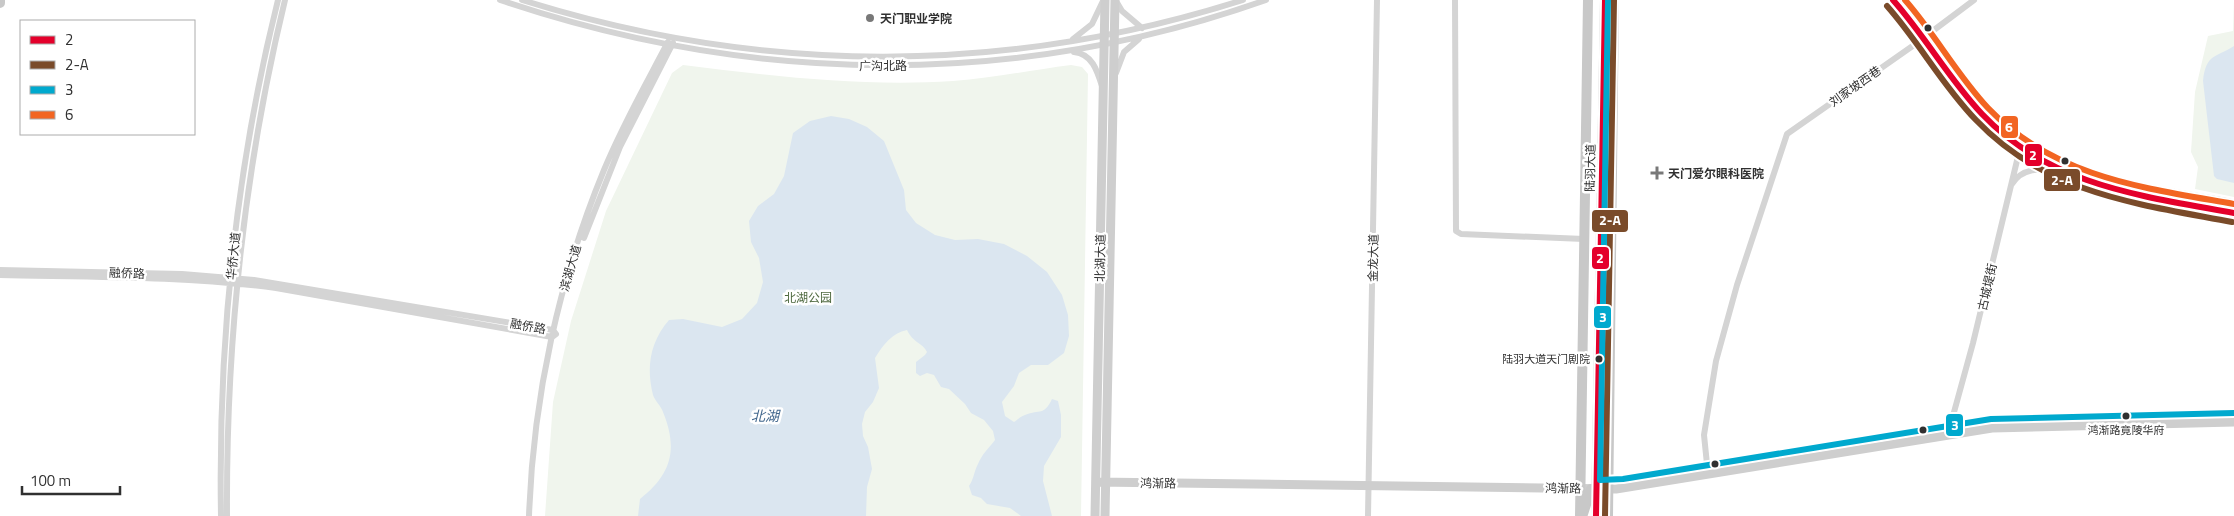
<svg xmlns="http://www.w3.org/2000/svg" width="2234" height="516" viewBox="0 0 2234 516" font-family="'Titillium Web','Noto Sans SC',sans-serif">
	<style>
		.green { fill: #f0f5ed }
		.water { fill: #dbe6f0 }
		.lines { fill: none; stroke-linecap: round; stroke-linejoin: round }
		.street { stroke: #d4d4d4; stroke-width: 6 }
		.secondary { stroke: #cecece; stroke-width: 9 }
		.primary { stroke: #c8c8c8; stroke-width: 10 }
		.bus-1-casing { stroke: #fff; stroke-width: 10 }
		.bus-2-casing { stroke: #fff; stroke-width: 10 }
		.bus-3-casing { stroke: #fff; stroke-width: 10 }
		.bus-4-casing { stroke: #fff; stroke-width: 10 }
		.bus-1 { stroke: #e4002b; stroke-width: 6 }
		.bus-2 { stroke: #7a4b2a; stroke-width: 6 }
		.bus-3 { stroke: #00a9ce; stroke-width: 6 }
		.bus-4 { stroke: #f26522; stroke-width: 6 }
		.poi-dot { fill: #787878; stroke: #fff; stroke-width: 2 }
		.bus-dot { fill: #303030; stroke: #fff; stroke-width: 2 }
		.labels { text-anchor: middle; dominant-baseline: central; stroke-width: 5; stroke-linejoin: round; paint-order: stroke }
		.bus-label { font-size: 11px; fill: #303030; stroke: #fff; text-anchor: end }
		.poi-label { font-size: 12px; font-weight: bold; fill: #303030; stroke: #fff; text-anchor: start }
		.street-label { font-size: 12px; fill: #303030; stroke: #fff }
		.park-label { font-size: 12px; fill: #4e693f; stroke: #fff }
		.water-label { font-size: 14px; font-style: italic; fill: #42678d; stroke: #fff }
		.line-badge { stroke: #fff; stroke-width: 2 }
		.badge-label { font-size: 14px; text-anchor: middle; font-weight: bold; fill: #fff }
	</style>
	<rect width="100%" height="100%" fill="#fff"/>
	<path class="green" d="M2234,0V197L2195,189L2198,167L2191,152L2195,92L2208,36L2233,31Z
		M683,65C773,76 863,87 953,81C992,78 1032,70 1071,65L1082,67L1088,74L1081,516H545L553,402L571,321L606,211L672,73Z"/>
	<path class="water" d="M2234,46V183L2217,179L2214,176L2203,81C2206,53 2216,58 2234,46Z
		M831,116L849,119L867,127L884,141L904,190L906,210L916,223L935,235L955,240L978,239L1004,244L1027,256L1047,272L1062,295L1068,315L1069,336L1064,353L1048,365H1031L1019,373L1014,386L1002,402L1005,416L1014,422C1017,420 1021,416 1025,415C1040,409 1044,416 1052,399L1058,401L1061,415V437L1044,466L1043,481L1052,516H1021L1010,508L987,504L981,498L972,495L969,486C974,479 974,471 978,464C982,454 989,448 995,440L993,431L984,420L971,413L965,404L949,389L941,387L934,375L927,373L920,376L916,373V362L925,355L927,352C923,343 913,343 907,330C892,333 883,345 875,358L879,388L873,402L865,412L862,424L863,436L868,447L872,469L867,487L866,516H638L640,499C672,474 678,449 663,412C661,406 655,401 653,395C646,367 650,342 669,320L683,319L722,327L742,319L757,303L763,282L759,258L751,242L749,221L758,206L774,194L784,176L793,133L810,121Z"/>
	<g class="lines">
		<path class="street" d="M500,0C751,85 1015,89 1266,0
			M522,0C760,75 1005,76 1243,0
			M1455,0L1456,231L1461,234L1584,239
			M1116,1L1122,11L1142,28
			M1930,33L1974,0
			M1073,39L1092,24L1103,1
			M1074,52C1092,54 1097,70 1102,86
			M1116,73L1124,52L1139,39
			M2012,184C2022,168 2040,168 2057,171
			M584,238L620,147L673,43
			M0,270L182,274L254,280L553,330L556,334L552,337L276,288C185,276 92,277 0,275
			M1948,434L1973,343L2021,144
			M1708,474L1704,435L1716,361L1737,285L1787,134L1924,38
			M221,516C218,343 236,168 278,0
			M227,516C226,342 244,169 285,0
			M529,516C533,398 559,279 604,170C622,126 646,84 668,42
			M1368,516L1377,0"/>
		<path class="secondary" d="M1893,0C1927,35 1949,78 1982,114C2049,189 2141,195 2234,213
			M1903,0C1935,35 1958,76 1990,111C2055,181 2145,187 2234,204
			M1096,482L1616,489L1992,428L2234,422
			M1095,516L1105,0
			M1105,516L1115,0"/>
		<path class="primary" d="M0,3V0
			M1583,514L1591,489
			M1580,516L1588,0
			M1596,516L1605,0
			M1608,516L1614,0"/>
		<g class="bus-1-casing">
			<path id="bus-1" d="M1893,0C1925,36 1949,79 1982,114C2050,186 2142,196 2234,213
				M1596,516L1605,0"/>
		</g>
		<g class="bus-2-casing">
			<path id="bus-2" d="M1887,6C1919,42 1942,85 1976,120C2046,194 2138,204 2232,222
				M1605,516L1614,0"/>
		</g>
		<g class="bus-3-casing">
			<path id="bus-3" d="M1608,0L1600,480L1623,479L1991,419L2234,413"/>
		</g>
		<g class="bus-4-casing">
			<path id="bus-4" d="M1905,0C1935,34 1957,75 1988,108C2055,178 2144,188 2234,204"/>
		</g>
		<use href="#bus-1" class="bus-1"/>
		<use href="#bus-2" class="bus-2"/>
		<use href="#bus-3" class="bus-3"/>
		<use href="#bus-4" class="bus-4"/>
	</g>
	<g class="poi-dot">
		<circle cx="870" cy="18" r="5"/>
		<path d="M1654.5 165.5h5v5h5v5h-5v5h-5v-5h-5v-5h5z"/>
	</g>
	<g class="bus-dot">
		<circle cx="1928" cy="28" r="4.5"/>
		<circle cx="2065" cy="161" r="4.5"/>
		<circle cx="1599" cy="359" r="4.5"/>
		<circle cx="2126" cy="416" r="4.5"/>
		<circle cx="1923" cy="430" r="4.5"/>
		<circle cx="1715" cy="464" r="4.5"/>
	</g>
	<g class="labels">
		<g class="bus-label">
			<text x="1590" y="359">陆羽大道天门剧院</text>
			<text x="2126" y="430" text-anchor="middle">鸿渐路竟陵华府</text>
		</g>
		<g class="poi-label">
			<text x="880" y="18">天门职业学院</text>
			<text x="1668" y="173">天门爱尔眼科医院</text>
		</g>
		<g class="street-label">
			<text x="883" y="65">广沟北路</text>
			<text transform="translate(1855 86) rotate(-35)">刘家坡西巷</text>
			<text transform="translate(1590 168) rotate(-89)">陆羽大道</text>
			<text transform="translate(233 256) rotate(-84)">华侨大道</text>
			<text transform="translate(1100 258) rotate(-89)">北湖大道</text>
			<text transform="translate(1373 258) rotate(-89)">金龙大道</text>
			<text transform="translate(570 268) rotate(-74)">滨湖大道</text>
			<text transform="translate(127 273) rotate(2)">融侨路</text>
			<text transform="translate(1987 287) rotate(-77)">古城堤街</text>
			<text transform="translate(528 326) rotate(10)">融侨路</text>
			<text transform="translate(1158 483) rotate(1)">鸿渐路</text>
			<text transform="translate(1563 488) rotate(1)">鸿渐路</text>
		</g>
		<g class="park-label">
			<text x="808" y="297">北湖公园</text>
		</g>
		<g class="water-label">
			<text x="765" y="415">北湖</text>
		</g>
	</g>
	<g class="line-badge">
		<rect x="2000" y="115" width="19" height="24" rx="5" fill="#f26522"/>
		<rect x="2024" y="143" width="19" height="24" rx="5" fill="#e4002b"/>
		<rect x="2043" y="168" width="38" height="24" rx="5" fill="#7a4b2a"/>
		<rect x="1591" y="209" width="38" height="24" rx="5" fill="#7a4b2a"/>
		<rect x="1591" y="246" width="19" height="24" rx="5" fill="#e4002b"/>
		<rect x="1593" y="305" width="19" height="24" rx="5" fill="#00a9ce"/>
		<rect x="1945" y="413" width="19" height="24" rx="5" fill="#00a9ce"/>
	</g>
	<g class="badge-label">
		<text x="2009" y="132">6</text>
		<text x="2033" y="160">2</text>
		<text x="2062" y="185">2-A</text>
		<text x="1610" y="225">2-A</text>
		<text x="1600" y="263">2</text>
		<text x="1603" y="322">3</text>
		<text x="1955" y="430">3</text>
	</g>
	<rect x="20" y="20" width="175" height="115" fill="#ffffff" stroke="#acacac"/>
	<rect x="30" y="36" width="25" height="8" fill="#e4002b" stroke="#acacac"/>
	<text x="65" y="45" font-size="15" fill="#303030">2</text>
	<rect x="30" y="61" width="25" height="8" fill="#7a4b2a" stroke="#acacac"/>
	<text x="65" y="70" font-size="15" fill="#303030">2-A</text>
	<rect x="30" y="86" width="25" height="8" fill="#00a9ce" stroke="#acacac"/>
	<text x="65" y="95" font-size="15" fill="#303030">3</text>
	<rect x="30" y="111" width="25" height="8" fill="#f26522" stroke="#acacac"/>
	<text x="65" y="120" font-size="15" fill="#303030">6</text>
	<path d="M22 486v8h98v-8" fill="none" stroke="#303030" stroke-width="2.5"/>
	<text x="30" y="486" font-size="15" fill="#303030" stroke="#ffffff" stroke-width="4" paint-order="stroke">100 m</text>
</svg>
